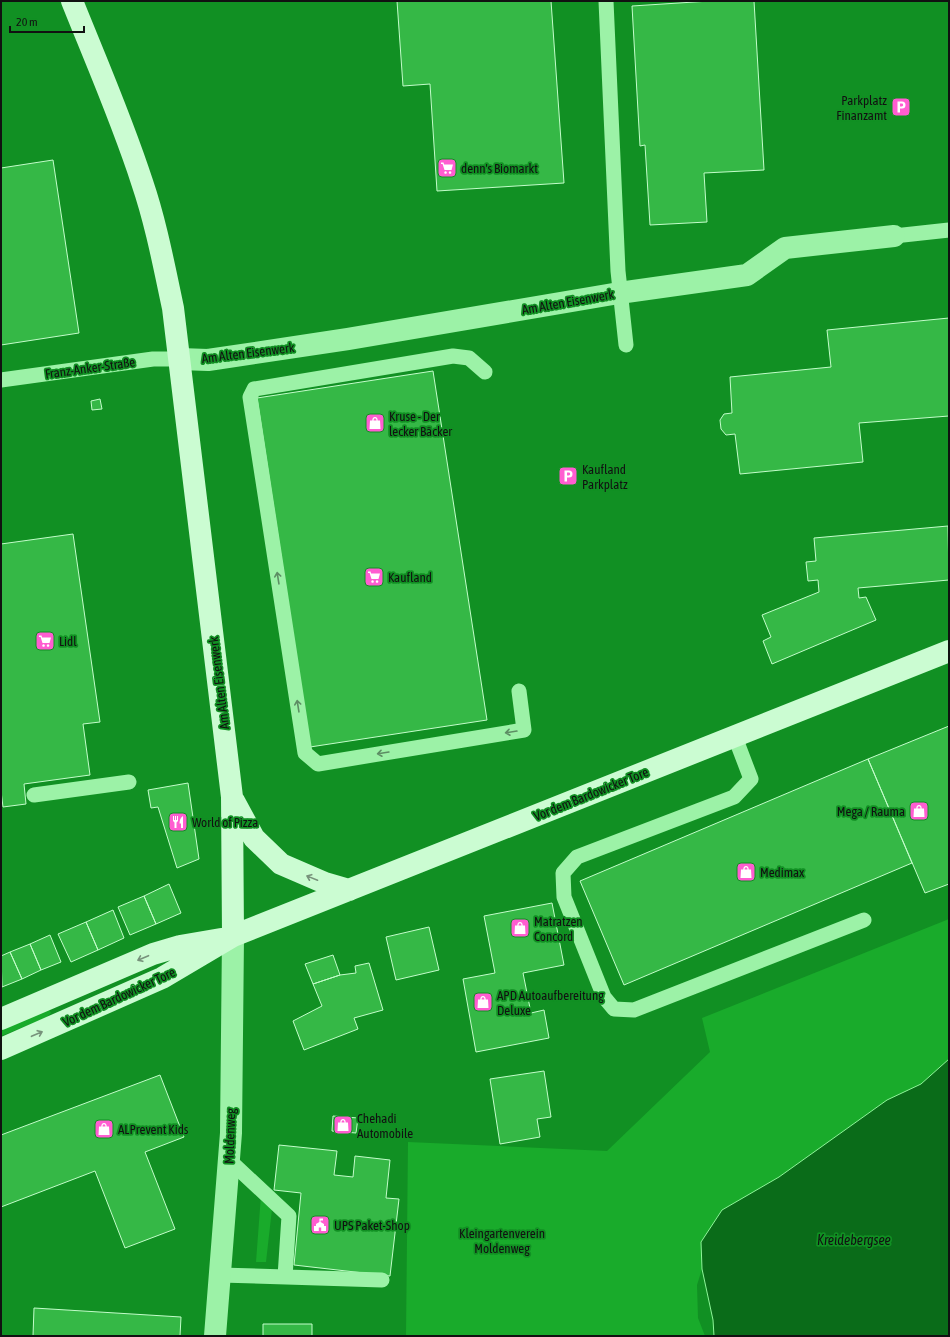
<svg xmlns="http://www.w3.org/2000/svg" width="950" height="1337" viewBox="0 0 950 1337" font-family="'Asap Condensed',sans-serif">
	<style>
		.green { fill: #19ab2b }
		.water { fill: #0a6c19; stroke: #8ef699 }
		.building { fill: #35b846; stroke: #c3fdca }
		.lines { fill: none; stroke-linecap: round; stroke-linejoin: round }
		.service { stroke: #9cf2a7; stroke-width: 15 }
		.minor { stroke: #9cf2a7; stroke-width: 22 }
		.secondary { stroke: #cbfcd2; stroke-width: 22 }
		.oneway { stroke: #5d8d64 }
		.oneway2 { stroke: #77927b }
		.labels { text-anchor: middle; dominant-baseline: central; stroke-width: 3.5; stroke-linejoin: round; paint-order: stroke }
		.poi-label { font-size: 13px; fill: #111; stroke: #119023; text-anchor: start }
		.street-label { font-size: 13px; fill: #111; stroke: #119023 }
		.park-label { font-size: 13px; fill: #111; stroke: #119023 }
		.water-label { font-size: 14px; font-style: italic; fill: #111; stroke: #119023 }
	</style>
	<rect width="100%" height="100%" fill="#119023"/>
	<path class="green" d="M949,919V1059L921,1084L887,1100L779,1177L722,1210L701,1242L702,1269L697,1285L698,1318L705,1336H406L408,1142L607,1151L710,1052L702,1018Z
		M48,1008L51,1013L46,1018L1,1036V1028Z
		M261,1195L272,1209L266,1262H256Z"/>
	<path class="water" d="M949,1059V1336H714L713,1320L702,1269L701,1242L722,1210L779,1177L887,1100L921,1084Z"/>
	<path class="building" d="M397,1H551L564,183L437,191L430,84L403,86Z
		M710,1H754L764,170L704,173L707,222L650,225L645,145L640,146L632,6Z
		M53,160L79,333L1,345V168Z
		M949,318V416L859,423L863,462L740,474L735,434L726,435L721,429L720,420L724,414L732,413L730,377L831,367L827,330Z
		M433,371L487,720L310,747L257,398Z
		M100,399L102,409L92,410L91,401Z
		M948,526L949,580L858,588L859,598L866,597L876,620L772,664L763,641L771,637L762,615L819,592L818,580L808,581L806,562L816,561L814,538Z
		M73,534L100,722L83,724L90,775L24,784L26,804L3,807L1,791V544Z
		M949,726V884L925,893L868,759Z
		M868,759L912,863L624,985L580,881Z
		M188,783L199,859L177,868L158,807L151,808L148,790Z
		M169,884L181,913L156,924L144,896Z
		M144,896L156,924L130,935L118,907Z
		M552,903L564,965L523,973L531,1013L544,1010L549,1038L476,1052L463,979L495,973L484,916Z
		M113,910L124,938L98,950L86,922Z
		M86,922L98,950L71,962L58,934Z
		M429,927L439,970L396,980L386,937Z
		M50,935L61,962L41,970L30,944Z
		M30,944L41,970L22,979L10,952Z
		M10,952L22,979L2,987L1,956Z
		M333,955L340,975L313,984L305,964Z
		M369,963L383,1010L354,1018L358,1029L304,1050L293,1021L322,1006L313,984L340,975L356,973L355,966Z
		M544,1071L551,1117L537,1119L540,1137L500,1144L490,1079Z
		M160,1075L184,1137L145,1152L175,1229L125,1248L95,1171L1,1207V1135Z
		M333,1116L358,1118L356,1133L332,1131Z
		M279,1145L337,1151L334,1175L353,1177L355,1156L390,1160L386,1198L399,1199L390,1276L294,1265L301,1193L274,1190Z
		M34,1308L181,1317L180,1336H33Z
		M263,1324H312V1336H336H263Z"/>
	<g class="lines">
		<path class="service" d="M606,1L618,271L626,345
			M894,236L949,230
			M485,372L469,358L453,356L254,389L250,397L305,753L318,764L524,730L519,691
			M1,380L153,359H180
			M735,737L751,779L734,797L577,857L563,873L564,897L604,997L614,1009L634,1010L864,920
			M34,795L129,782
			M229,1160L289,1216L285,1277
			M220,1275L382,1280"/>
		<path class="minor" d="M180,359L208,360L348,339L619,293L747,275L785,248L894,236
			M215,1336L231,1133L233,936"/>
		<path class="secondary" d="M72,1C96,61 122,120 142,182C156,223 164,266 173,308L232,797L233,936
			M234,801L254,838L281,864L325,883L349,890
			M1,1019L153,954L180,946L221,939
			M1,1049L162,978L233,936L949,651"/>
	</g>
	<defs><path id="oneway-shaft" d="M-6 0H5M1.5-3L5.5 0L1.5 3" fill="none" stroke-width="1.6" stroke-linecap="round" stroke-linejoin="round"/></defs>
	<g class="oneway">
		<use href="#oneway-shaft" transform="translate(278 578) rotate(-99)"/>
		<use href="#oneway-shaft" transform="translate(298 706) rotate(-99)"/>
		<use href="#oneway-shaft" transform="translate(511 732) rotate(171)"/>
		<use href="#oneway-shaft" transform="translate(383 753) rotate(171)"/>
	</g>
	<g class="oneway2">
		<use href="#oneway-shaft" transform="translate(312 878) rotate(-158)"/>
		<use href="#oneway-shaft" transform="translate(143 958) rotate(157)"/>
		<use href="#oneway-shaft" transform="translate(37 1034) rotate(-23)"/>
	</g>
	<defs>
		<g id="parking-square" transform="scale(1)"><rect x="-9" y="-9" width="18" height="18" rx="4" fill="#ff5dd1" stroke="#119023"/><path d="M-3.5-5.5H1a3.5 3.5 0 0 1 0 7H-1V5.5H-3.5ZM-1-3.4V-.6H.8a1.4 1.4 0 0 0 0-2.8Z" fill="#fff"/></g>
		<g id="supermarket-square" transform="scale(1)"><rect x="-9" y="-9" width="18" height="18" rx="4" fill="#ff5dd1" stroke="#119023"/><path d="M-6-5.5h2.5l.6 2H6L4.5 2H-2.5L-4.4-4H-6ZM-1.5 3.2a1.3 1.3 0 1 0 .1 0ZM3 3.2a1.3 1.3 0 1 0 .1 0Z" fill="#fff"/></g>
		<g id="shop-square" transform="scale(1)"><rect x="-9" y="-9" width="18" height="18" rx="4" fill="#ff5dd1" stroke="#119023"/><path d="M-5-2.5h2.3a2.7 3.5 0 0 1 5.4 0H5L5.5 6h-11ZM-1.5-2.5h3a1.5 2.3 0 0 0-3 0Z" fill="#fff"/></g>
		<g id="restaurant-square" transform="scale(1)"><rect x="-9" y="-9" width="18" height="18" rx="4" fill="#ff5dd1" stroke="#119023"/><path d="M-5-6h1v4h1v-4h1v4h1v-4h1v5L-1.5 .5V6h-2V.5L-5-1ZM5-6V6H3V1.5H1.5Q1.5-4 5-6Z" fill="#fff"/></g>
		<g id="civic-square" transform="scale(1)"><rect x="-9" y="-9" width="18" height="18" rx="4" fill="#ff5dd1" stroke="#119023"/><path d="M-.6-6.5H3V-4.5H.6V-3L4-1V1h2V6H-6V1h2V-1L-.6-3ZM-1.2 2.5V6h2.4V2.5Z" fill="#fff"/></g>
	</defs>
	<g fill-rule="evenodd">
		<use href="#parking-square" x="901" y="107"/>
		<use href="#supermarket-square" x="447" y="168"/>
		<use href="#shop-square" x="375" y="423"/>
		<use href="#parking-square" x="568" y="476"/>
		<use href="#supermarket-square" x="374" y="577"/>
		<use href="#supermarket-square" x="45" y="641"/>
		<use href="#shop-square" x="919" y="811"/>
		<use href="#restaurant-square" x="178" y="822"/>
		<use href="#shop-square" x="746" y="872"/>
		<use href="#shop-square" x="520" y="928"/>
		<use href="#shop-square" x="483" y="1002"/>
		<use href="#shop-square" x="343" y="1125"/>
		<use href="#shop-square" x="104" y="1129"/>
		<use href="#civic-square" x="320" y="1225"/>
	</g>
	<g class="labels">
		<g class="poi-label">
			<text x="887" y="100" text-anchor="end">Parkplatz<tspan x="887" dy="15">Finanzamt</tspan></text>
			<text x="461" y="168">denn's Biomarkt</text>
			<text x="389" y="416">Kruse - Der<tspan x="389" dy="15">lecker Bäcker</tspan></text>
			<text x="582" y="469">Kaufland<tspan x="582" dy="15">Parkplatz</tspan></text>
			<text x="388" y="577">Kaufland</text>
			<text x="59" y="641">Lidl</text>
			<text x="905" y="811" text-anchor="end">Mega / Rauma</text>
			<text x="192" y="822">World of Pizza</text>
			<text x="760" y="872">Medimax</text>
			<text x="534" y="921">Matratzen<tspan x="534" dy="15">Concord</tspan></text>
			<text x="497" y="995">APD Autoaufbereitung<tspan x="497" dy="15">Deluxe</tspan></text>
			<text x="357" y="1118">Chehadi<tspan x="357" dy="15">Automobile</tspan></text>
			<text x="118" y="1129">ALPrevent Kids</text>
			<text x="334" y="1225">UPS Paket-Shop</text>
		</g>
		<g class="street-label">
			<text transform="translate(568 302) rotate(-10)">Am Alten Eisenwerk</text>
			<text transform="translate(248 353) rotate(-7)">Am Alten Eisenwerk</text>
			<text transform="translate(90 368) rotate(-8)">Franz-Anker-Straße</text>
			<text transform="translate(219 683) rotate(-97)">Am Alten Eisenwerk</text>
			<text transform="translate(591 794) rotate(-22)">Vor dem Bardowicker Tore</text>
			<text transform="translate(119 997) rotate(-25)">Vor dem Bardowicker Tore</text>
			<text transform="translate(230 1136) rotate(-88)">Moldenweg</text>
		</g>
		<g class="park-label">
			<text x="502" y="1233">Kleingartenverein<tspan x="502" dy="15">Moldenweg</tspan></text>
		</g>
		<g class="water-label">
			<text x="854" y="1240">Kreidebergsee</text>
		</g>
	</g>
	<rect width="950" height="1337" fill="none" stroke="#111111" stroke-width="4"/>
	<path d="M10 26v6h74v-6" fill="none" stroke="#111111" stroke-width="2"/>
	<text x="16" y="26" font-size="12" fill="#111111" stroke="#119023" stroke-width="3" paint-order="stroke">20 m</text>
</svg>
